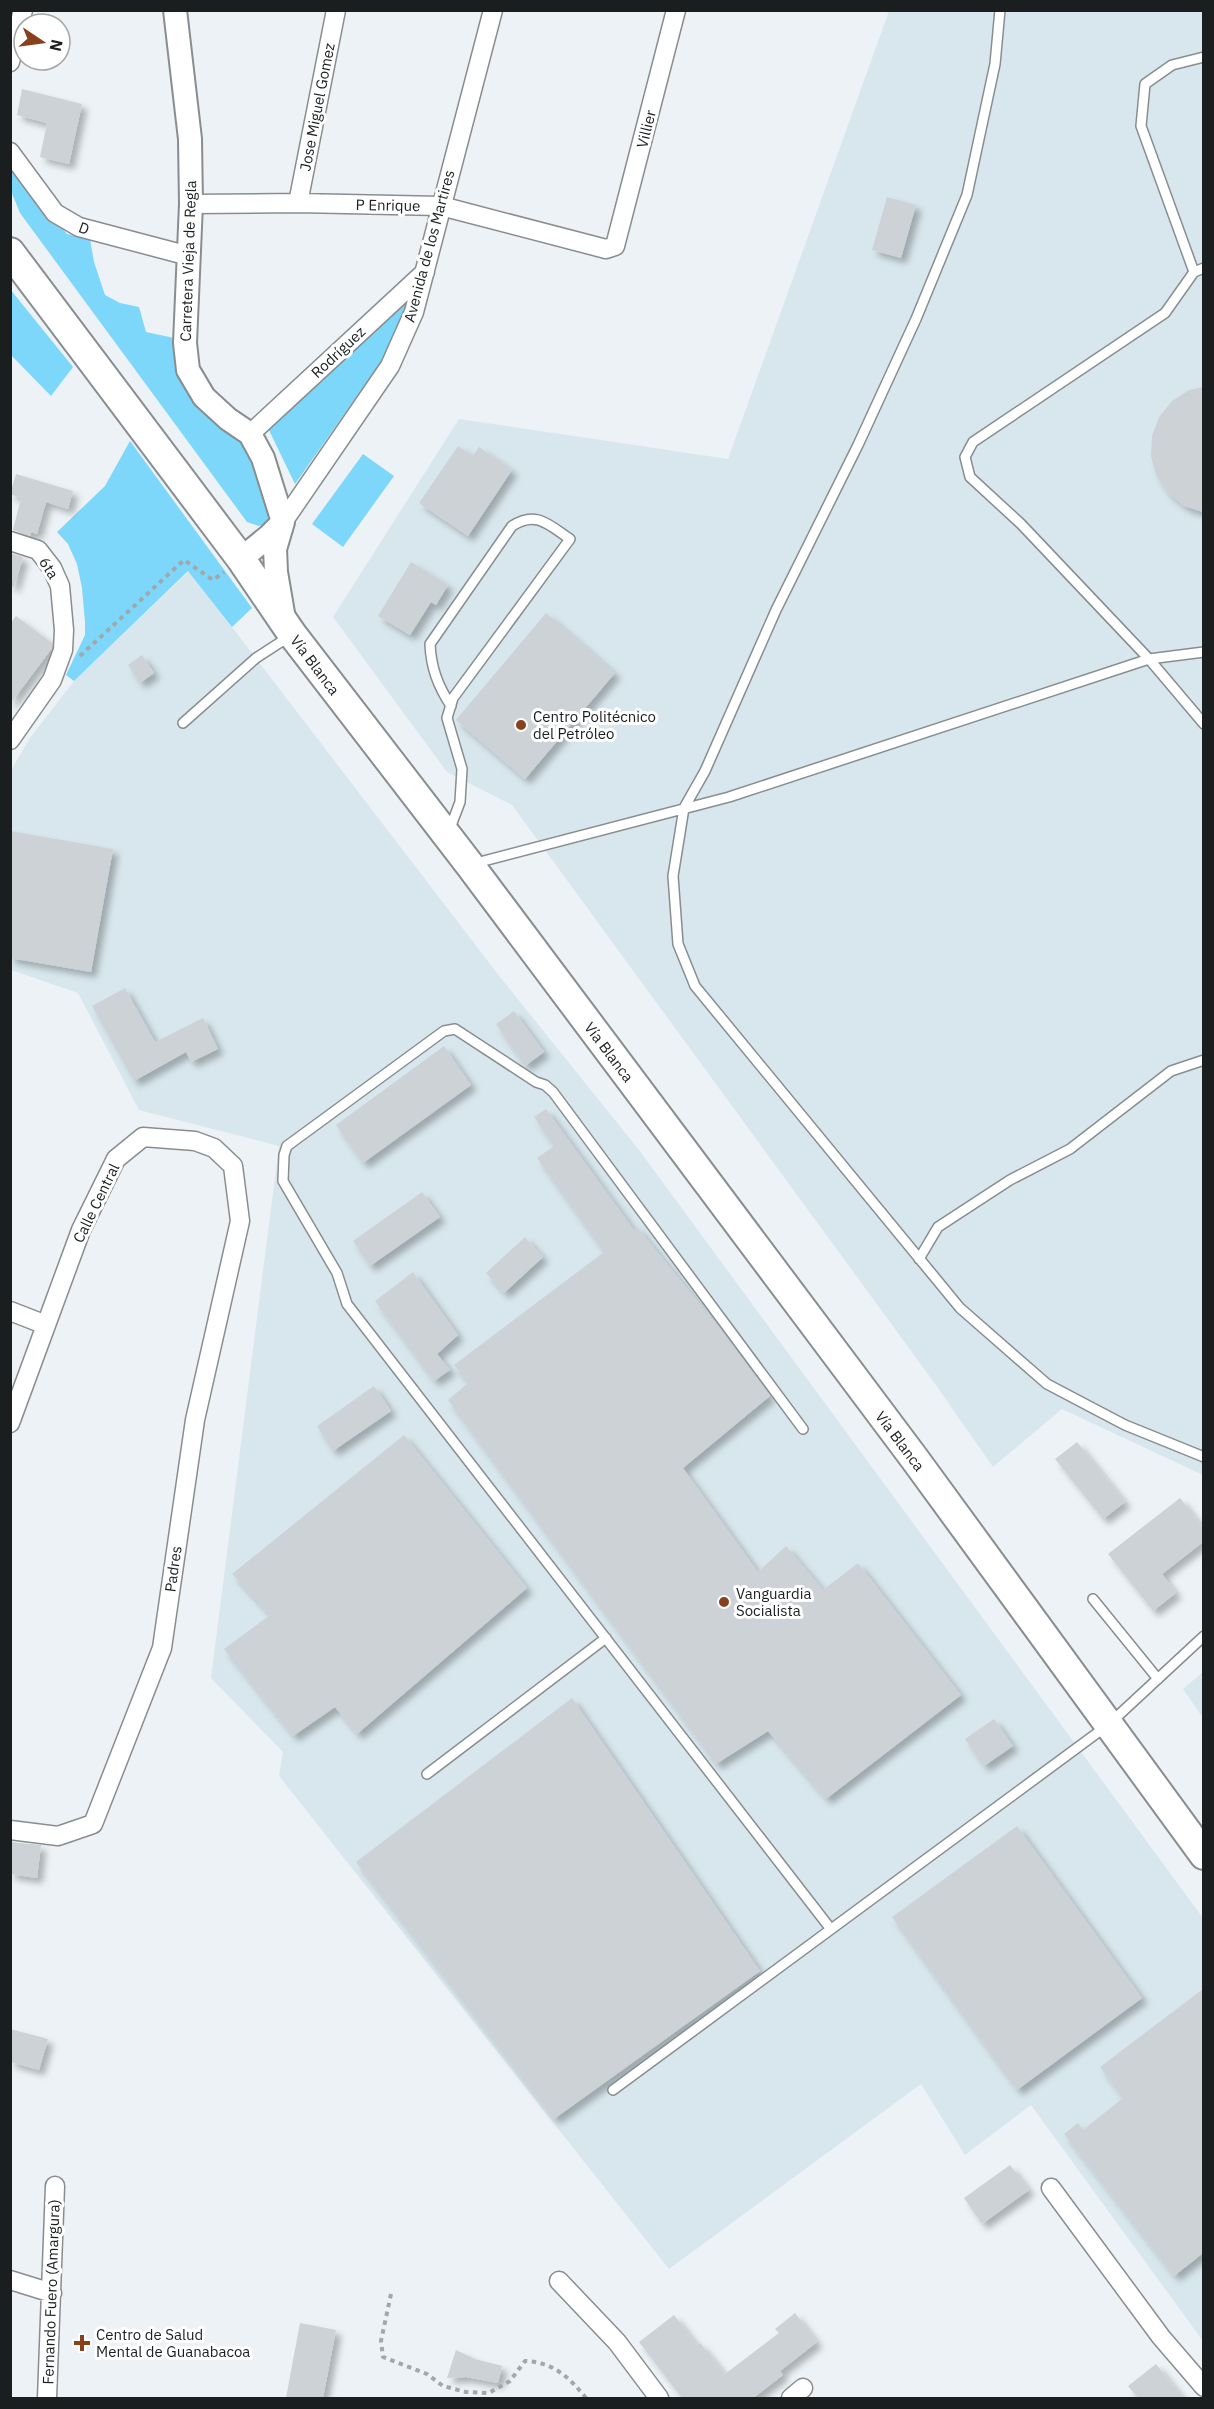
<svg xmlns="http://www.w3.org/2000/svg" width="1214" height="2409" viewBox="0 0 1214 2409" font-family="'IBM Plex Sans',sans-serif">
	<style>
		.built { fill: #d8e7ed }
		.green { fill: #7cd7fa }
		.building { fill: #ccd2d5; filter: url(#shadow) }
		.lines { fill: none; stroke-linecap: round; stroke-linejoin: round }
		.service-casing { stroke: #888e90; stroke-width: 12 }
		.minor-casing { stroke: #888e90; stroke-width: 21 }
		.tertiary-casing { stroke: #888e90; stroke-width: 26 }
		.primary-casing { stroke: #888e90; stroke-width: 32 }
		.path { stroke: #a2a7a9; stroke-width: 4; stroke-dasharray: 4.5 4.5; stroke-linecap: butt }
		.service { stroke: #fff; stroke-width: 9 }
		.minor { stroke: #fff; stroke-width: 18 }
		.tertiary { stroke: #fff; stroke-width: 22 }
		.primary { stroke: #fff; stroke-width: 28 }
		.poi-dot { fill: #87411d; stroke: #fff; stroke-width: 2 }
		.labels { text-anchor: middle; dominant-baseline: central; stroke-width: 6; stroke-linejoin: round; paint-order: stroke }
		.street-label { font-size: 15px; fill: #1b1e1f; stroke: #fff }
		.poi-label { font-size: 15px; fill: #1b1e1f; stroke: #fff; text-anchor: start }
	</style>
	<defs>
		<filter id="shadow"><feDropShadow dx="5.5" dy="5.5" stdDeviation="3" flood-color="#0004"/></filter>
	</defs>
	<rect width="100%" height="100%" fill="#ecf2f5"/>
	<path class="built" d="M889,11H1203V1475L1062,1409L993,1467L933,1381L512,805L447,772L333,617L459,419L728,459Z
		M189,571L500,977L639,1150L1203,1918V2341L1031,2105L965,2155L921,2084L669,2269L279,1776L283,1752L211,1678L279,1146L139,1110L78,993L11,970V770L30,738L74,681Z
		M1203,1672V1718L1183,1689Z"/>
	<path class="green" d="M10,168L67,234L90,239L94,262L105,295L120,303L139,307L146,332L174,338L233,430L253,453L270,512L268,524L259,526L247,522L20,213L11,191Z
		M10,289L73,367L51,396L11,355Z
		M415,289L390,349L295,484L266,424Z
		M130,441L252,608L232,627L188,571L74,681L66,675L85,635V622L82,588L77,564L68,544L57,532L105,486Z
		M363,454L394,476L343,547L312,524Z"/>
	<path class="building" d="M22,89L82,104L69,164L40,157L47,123L17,115Z
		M887,197L916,205L901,258L872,250Z
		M1203,387V512L1184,506L1167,492L1156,475L1151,456L1152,436L1159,417L1172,401L1189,390Z
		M458,446L473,456L479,447L512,470L468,536L419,503Z
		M16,474L73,491L68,509L46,502L37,534L31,532L30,536L13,530L21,498L10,494Z
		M10,553L23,557L14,587L10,586Z
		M411,562L448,585L436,605L431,602L410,635L378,616Z
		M546,613L615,673L525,779L456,720Z
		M16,616L52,643V648L10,704V624Z
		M142,655L154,673L140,683L128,665Z
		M10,831L113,849L91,972L10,958Z
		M125,988L155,1042L203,1018L218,1049L191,1062L186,1052L134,1081L92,1006Z
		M514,1011L544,1052L525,1066L496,1024Z
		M444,1046L471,1085L363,1163L336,1125Z
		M546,1109L634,1230L637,1227L720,1329L770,1396L683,1468L758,1572L786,1546L823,1590L858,1563L961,1695L826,1799L768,1731L716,1764L448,1400L468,1383L454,1365L604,1252L537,1158L554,1146L534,1117Z
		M422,1192L440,1217L370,1266L353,1241Z
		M525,1237L543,1257L504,1293L486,1273Z
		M413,1272L458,1335L437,1354L450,1370L434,1381L375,1301Z
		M374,1386L391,1411L333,1451L317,1426Z
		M404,1435L527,1588L357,1734L335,1707L293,1736L224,1649L270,1615L232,1574Z
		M1077,1442L1125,1502L1103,1519L1055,1459Z
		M1180,1498L1203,1528V1542L1162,1574L1176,1593L1153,1611L1108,1554Z
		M572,1698L760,1971L554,2119L356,1862Z
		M994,1719L1013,1746L984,1766L965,1739Z
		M1017,1826L1142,1998L1017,2090L892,1917Z
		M10,1842L41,1845L37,1878L10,1874Z
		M1203,1989V2253L1174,2276L1064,2134L1078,2123L1083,2130L1123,2098L1100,2067Z
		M10,2029L48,2039L39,2070L10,2062Z
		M1010,2165L1029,2190L982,2224L964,2198Z
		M795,2313L817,2342L780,2371L783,2375L753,2398H682L639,2342L674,2315L697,2345L700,2343L725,2374L779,2333L775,2329Z
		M300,2323L336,2330L323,2398H286Z
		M456,2350L475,2359L502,2366L498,2383L466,2377L447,2378Z
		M1156,2364L1183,2398H1138L1128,2386Z"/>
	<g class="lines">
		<g class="service-casing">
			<path id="service" d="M1000,10L995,64L967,195L916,319L858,445L776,610L705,771L684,808L673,876L678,944L695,986L960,1308L1047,1384L1125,1425L1204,1457
				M1204,57L1172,65L1145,84L1141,126L1194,272L1204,268
				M1194,272L1165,313L973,442L965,457L970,477L1021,524L1149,659L1204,724
				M183,723L256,658L290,636
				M449,831L460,802L462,769L447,718L453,698L570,539C549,525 536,510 512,526L430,644C431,668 438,686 451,706
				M472,864L729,797L1149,659L1204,652
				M919,1259L938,1227L1010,1180L1070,1149L1171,1071L1204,1060
				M803,1429L553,1092L545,1085L536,1082L455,1029L444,1031L287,1146L284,1155L283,1181L337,1273L347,1304L830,1928
				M1093,1599L1158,1679
				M427,1774L606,1638
				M613,2090L1108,1725L1204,1636"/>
		</g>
		<g class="minor-casing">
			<path id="minor" d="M10,62L23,10
				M10,152L55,213L79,227L189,256
				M298,203L336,10
				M191,204L298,203L441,206L606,249L615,246L676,10
				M250,434L425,272
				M283,522L390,366L414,312L493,10
				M10,541L38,550L52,568L60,586L64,630L63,650L52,680L10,740
				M10,1311L46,1325
				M10,1423L81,1230L116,1159L143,1137L195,1141L214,1148L233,1166L240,1221L195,1420L162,1648L93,1824L58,1836L10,1830
				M1051,2188L1161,2337L1204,2387
				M10,2280L52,2293
				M559,2281L617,2342L659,2398
				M47,2398L55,2186
				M791,2398L803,2388"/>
		</g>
		<g class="tertiary-casing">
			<path id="tertiary" d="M175,10L190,139L191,204L185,343L188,370L204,397L228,419L250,434L263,458L283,522L275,549L276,572L284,619
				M241,559L269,536L282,523"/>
		</g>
		<g class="primary-casing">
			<path id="primary" d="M10,252L241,559L292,634L469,864L914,1458L1204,1855"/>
		</g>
		<path class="path" d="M80,656L184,560L213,580L224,572
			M391,2294L381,2341L383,2357L427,2374L443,2386L466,2392L489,2393L510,2381L525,2361C553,2362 569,2377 586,2398"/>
		<use href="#service" class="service"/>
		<use href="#minor" class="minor"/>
		<use href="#tertiary" class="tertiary"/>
		<use href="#primary" class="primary"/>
	</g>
	<g class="poi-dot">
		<circle cx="521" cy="725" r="6"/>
		<circle cx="724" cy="1602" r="6"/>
		<path d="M79 2334h6v6h6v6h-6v6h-6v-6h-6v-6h6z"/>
	</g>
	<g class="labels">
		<g class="street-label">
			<text transform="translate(317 107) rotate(-79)">Jose Miguel Gomez</text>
			<text transform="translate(646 129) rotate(-76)">Villier</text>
			<text transform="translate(388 205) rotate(1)">P Enrique</text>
			<text transform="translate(84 228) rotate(20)">D</text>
			<text transform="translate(429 246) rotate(-75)">Avenida de los Martires</text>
			<text transform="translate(188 261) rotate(-88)">Carretera Vieja de Regla</text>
			<text transform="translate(338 352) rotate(-43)">Rodríguez</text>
			<text transform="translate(49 568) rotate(58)">6ta</text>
			<text transform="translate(315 665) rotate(53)">Vía Blanca</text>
			<text transform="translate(609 1052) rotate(53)">Vía Blanca</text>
			<text transform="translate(96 1203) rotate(-64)">Calle Central</text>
			<text transform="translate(900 1441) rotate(53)">Vía Blanca</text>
			<text transform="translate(173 1569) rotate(-82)">Padres</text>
			<text transform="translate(51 2292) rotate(-88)">Fernando Fuero (Amargura)</text>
		</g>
		<g class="poi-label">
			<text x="533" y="716">Centro Politécnico<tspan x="533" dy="17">del Petróleo</tspan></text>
			<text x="736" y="1593">Vanguardia<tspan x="736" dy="17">Socialista</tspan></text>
			<text x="96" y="2334">Centro de Salud<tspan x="96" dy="17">Mental de Guanabacoa</tspan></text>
		</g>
	</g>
	<rect width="1214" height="2409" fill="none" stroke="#1b1e1f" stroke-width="24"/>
	<g transform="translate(42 42) rotate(103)"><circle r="28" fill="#ffffff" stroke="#a4a5a5" stroke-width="1.5"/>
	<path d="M0-4.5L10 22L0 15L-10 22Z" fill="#87411d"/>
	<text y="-9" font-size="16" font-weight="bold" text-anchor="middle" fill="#1b1e1f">N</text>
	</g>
</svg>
